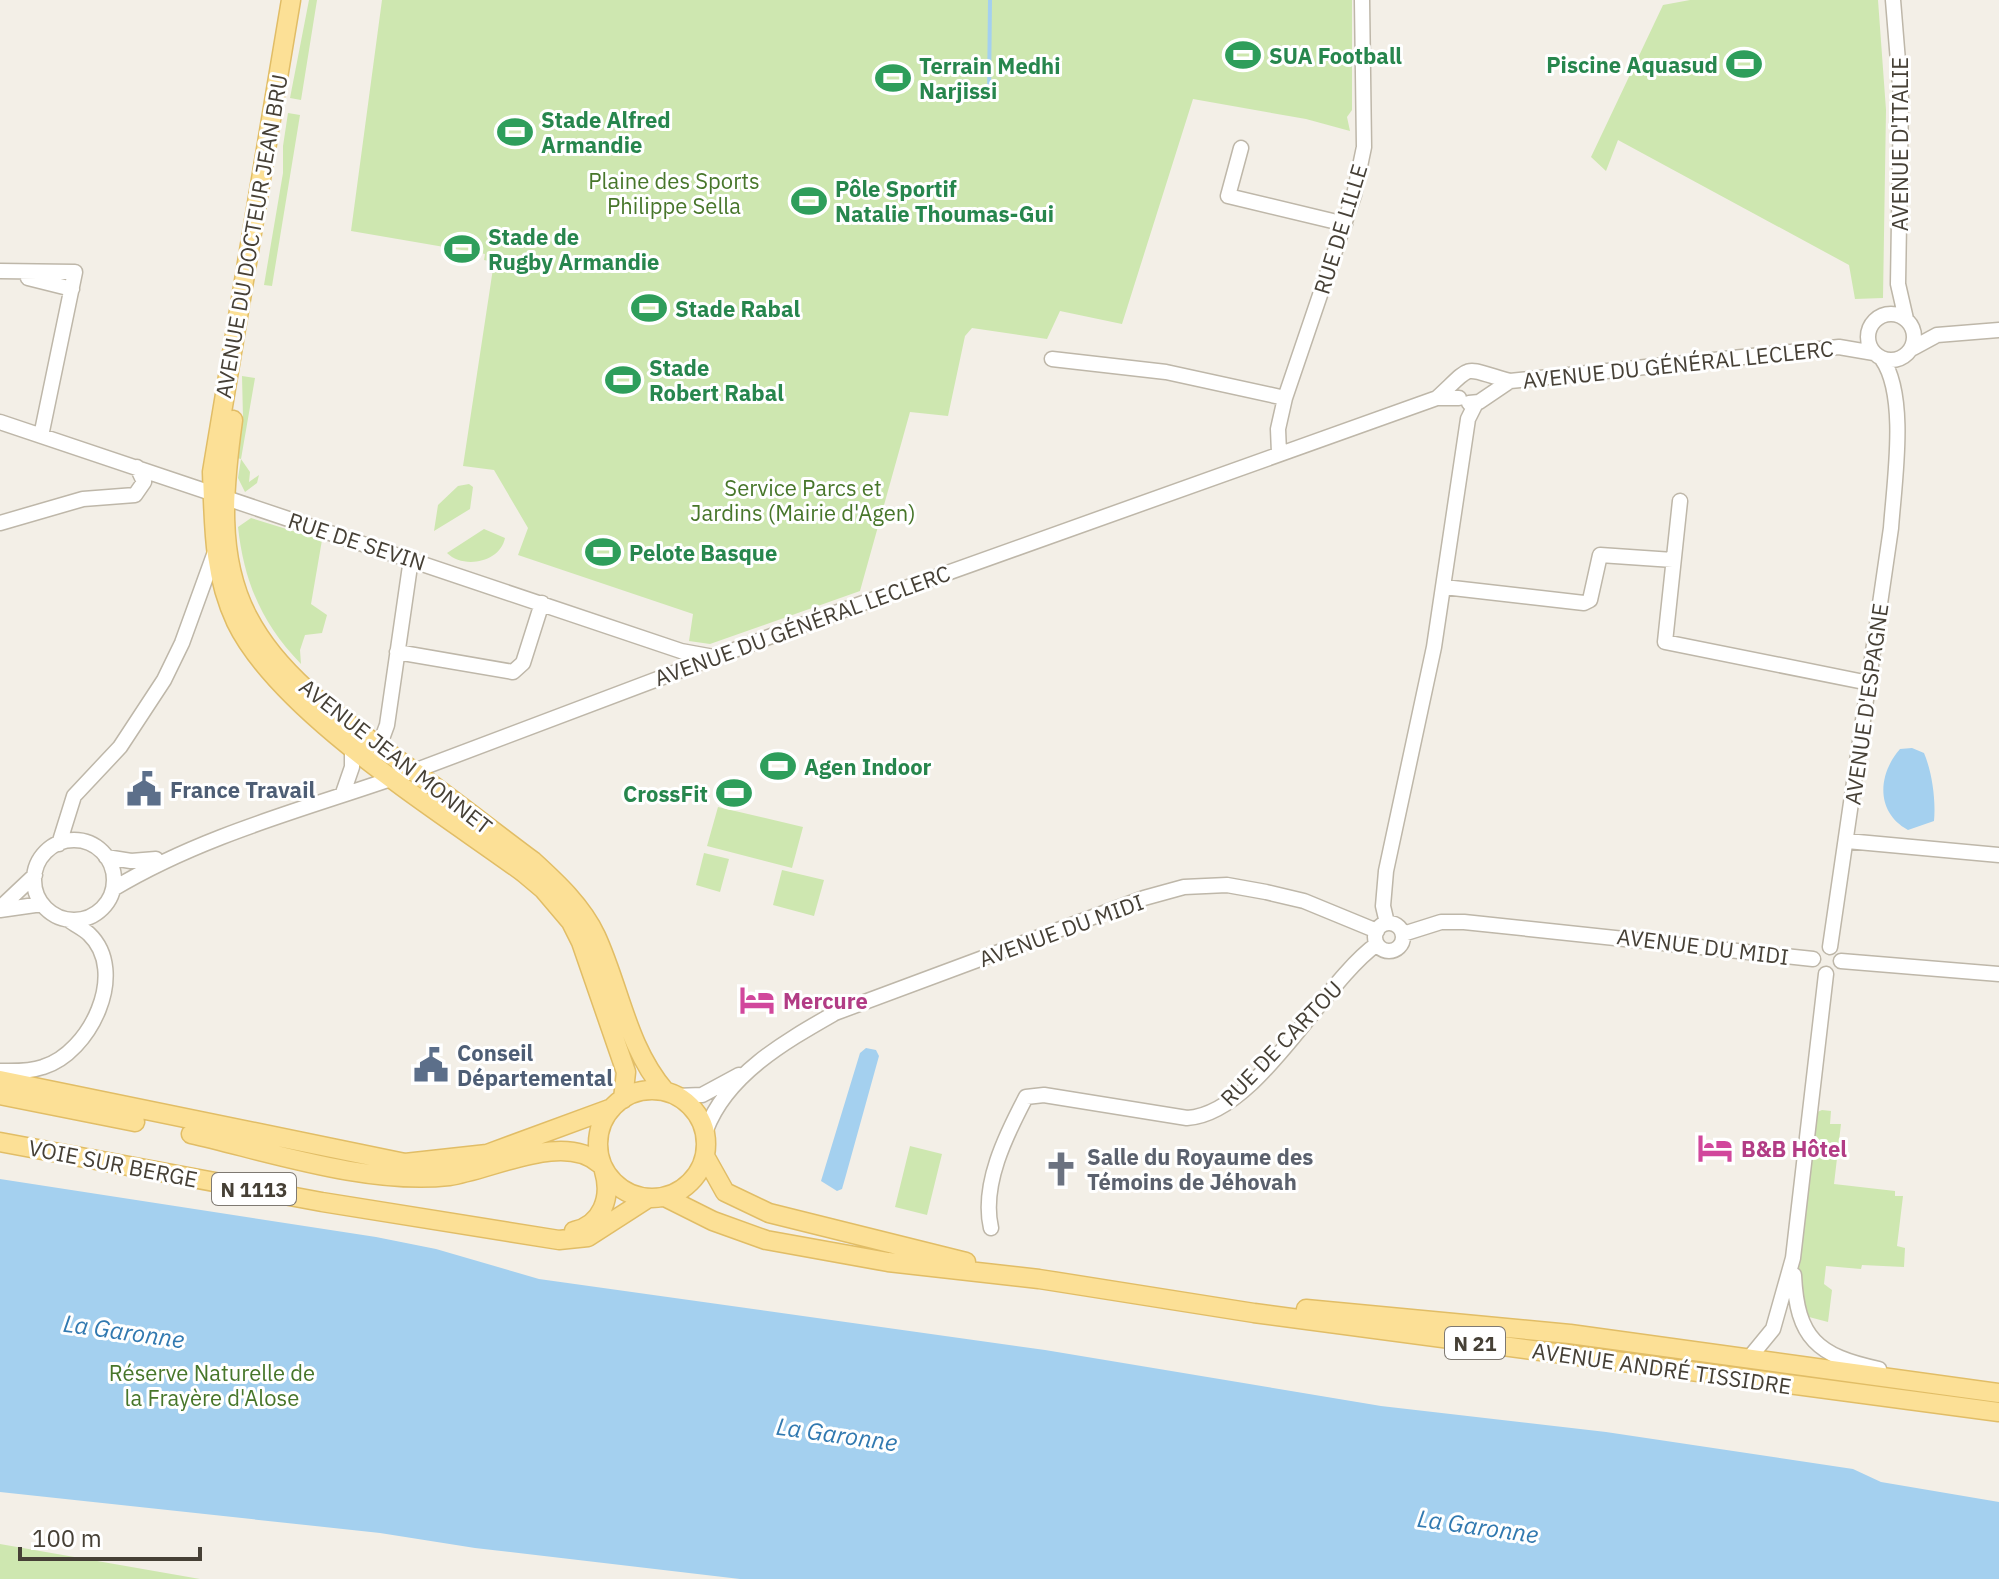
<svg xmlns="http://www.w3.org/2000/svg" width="1999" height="1579" viewBox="0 0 1999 1579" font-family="'IBM Plex Sans',sans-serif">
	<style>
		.green { fill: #cee7b0 }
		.water { fill: #a4d0ef }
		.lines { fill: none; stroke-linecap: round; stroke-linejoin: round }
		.stream { stroke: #a4d0ef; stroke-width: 4 }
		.minor-casing { stroke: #beb7a9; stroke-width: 17 }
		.major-casing { stroke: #e1bd66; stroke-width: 21 }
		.minor { stroke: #fff; stroke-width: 14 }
		.major { stroke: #fce096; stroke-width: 18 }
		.labels { text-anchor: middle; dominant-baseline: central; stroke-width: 6; stroke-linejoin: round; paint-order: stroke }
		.shield { fill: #fff; stroke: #7e7972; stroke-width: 2 }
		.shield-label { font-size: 20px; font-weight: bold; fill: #464036 }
		.leisure-label { font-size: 22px; font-weight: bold; fill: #27864d; stroke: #fff; text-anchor: start }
		.street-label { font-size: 22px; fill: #464036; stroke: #fff }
		.park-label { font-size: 22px; fill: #47762a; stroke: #fff }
		.service-label { font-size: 22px; font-weight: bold; fill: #4e5e75; stroke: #fff; text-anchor: start }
		.hotel-label { font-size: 22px; font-weight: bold; fill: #b23c85; stroke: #fff; text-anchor: start }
		.worship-label { font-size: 22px; font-weight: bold; fill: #5b616d; stroke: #fff; text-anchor: start }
		.water-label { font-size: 24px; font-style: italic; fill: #3179b0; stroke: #fff }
	</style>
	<rect width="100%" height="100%" fill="#f3efe7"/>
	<path class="green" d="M309,0H317L301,100L290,98Z
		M382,0H1352V110L1347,117L1350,131L1306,119L1193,99L1122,324L1060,311L1047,339L972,328L965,336L948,416L910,412L860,591L710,644L689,641L693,614L518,555L528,528L494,470L463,466L494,262L484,260L485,254L351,231Z
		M1690,0H1878L1886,110L1883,298L1855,299L1849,265L1618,140L1606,171L1591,157L1663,5Z
		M288,113L300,115L272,286L264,285L283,173V146Z
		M242,376L255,378L241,459L250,472L249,482L259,475L257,483L245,492L238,478L241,459L237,458L243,418Z
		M469,484L473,487L470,509L434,531L438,505L458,486Z
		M251,518L322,540L311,604L327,615L322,633L305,635L300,650L301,664C262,624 244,582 238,527Z
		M484,529L505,538C500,563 463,569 447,553Z
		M718,807L803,827L792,868L707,846Z
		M704,853L729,859L720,892L696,885Z
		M782,870L824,880L814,916L773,905Z
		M1822,1110L1831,1111L1830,1124H1841L1834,1184L1895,1191V1196H1903L1897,1246L1905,1248L1904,1267L1862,1265L1861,1269L1826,1266L1824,1284L1832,1290L1828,1322L1809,1317C1783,1271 1809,1166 1815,1113Z
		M910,1146L942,1154L927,1215L895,1207Z
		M0,1544L200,1579H0Z"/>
	<path class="water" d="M1912,748L1924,753C1932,772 1936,800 1934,821L1908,830C1875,812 1878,774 1900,749Z
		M866,1048L876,1050L879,1056L846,1175L842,1189L837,1191L821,1181L860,1053Z
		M0,1179L376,1237L436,1249L539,1279L1045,1350L1381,1406L1606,1432L1853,1469L1881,1482L1999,1502V1579H740L475,1548L380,1533L0,1492Z"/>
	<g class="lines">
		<path class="stream" d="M989,97L990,0"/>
		<g class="minor-casing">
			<path id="minor" d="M1893,0L1901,98L1898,284L1906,319
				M1241,148L1228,196L1345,224
				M0,271L75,272L41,436
				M28,278L72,289
				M1868 337a23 23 0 1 1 46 0a23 23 0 1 1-46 0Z
				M1913,348L1937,335L1999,330
				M1052,359L1166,372L1285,398
				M1437,398C1476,362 1460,368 1510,381L1839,347L1874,353
				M1469,403L1479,402L1510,381
				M0,422L681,651L714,657
				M1279,453L1278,429L1285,398L1354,195L1364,147L1362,0
				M1680,501L1665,642L1869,683
				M0,523L83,499L135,495L144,482L137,467
				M1444,587L1584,603L1590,600L1600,555L1673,560
				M397,652L513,672L523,663L542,603
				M376,755L387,725L411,559
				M343,793L352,767V746
				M34 880a40 40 0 1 1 80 0a40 40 0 1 1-80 0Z
				M1847,841L1999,855
				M59,844L74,796L120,747L164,680L182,643L215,552
				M106,857L131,861L156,859
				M113,889C206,833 313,807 414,771L782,632L1437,398H1459
				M0,908L35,875
				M0,910L42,904
				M1375 937a14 14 0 1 1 28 0a14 14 0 1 1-28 0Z
				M1387,923L1383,906L1386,871L1434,647L1468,419L1476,403
				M1403,934L1441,922H1464L1813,959
				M1830,947L1891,528C1894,483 1908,396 1882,359
				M1841,961L1999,974
				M0,1071C14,1071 29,1072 43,1067C90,1053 129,972 89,934C84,929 75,925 69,920
				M676,1096L702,1095L739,1075
				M706,1130C727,1074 786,1041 835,1013L1144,898L1184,887L1227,885L1266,892L1304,901L1377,931
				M991,1228C981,1185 1006,1135 1026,1097L1044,1095L1187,1118C1257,1114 1322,983 1377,944
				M1794,1275C1797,1338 1817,1356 1879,1369
				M1750,1357L1773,1329L1793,1258L1826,974"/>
		</g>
		<g class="major-casing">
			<path id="major" d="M291,0L212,472C214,525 213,573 236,622C280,713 441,812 524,873L543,889L571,922L581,942L626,1072L623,1099
				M233,420C224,485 216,556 248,617C284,686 356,728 416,773C456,802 494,832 533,861C557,883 582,906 596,936C620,988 627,1047 665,1091
				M0,1080L405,1163L487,1154L612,1108
				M598 1144a54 54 0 1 1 108 0a54 54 0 1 1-108 0Z
				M0,1095L135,1122
				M191,1134C270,1152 368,1185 449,1176C492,1170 564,1131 600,1164
				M0,1142L322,1202L559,1240L588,1237L647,1199
				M706,1158L725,1192L769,1213L966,1262
				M665,1197L713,1221L766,1240L888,1262L1039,1279L1254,1313L1999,1412
				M574,1231C602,1225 612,1197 604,1171
				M1306,1309L1570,1334L1999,1393"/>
		</g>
		<use href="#minor" class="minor"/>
		<use href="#major" class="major"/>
	</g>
	<defs>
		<g id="stadium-bare" transform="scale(2.76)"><path d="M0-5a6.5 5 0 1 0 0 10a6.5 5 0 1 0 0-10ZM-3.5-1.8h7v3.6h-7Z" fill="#2e9e5b" stroke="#fff" stroke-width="2.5" paint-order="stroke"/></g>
		<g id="civic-bare" transform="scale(2.76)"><path d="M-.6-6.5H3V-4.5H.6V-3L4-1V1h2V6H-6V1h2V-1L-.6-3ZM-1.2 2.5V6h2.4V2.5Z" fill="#5c6f8a" stroke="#fff" stroke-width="2.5" paint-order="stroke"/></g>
		<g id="hotel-bare" transform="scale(2.76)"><path d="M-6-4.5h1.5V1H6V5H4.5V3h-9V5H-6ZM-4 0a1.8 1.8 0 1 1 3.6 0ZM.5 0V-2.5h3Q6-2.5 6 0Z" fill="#d1479c" stroke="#fff" stroke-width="2.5" paint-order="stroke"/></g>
		<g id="church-bare" transform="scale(2.76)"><path d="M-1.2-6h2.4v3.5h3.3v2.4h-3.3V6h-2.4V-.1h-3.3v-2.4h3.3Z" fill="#6b7280" stroke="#fff" stroke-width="2.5" paint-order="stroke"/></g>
	</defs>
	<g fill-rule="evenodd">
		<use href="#stadium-bare" x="1243" y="55"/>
		<use href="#stadium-bare" x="1744" y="64"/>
		<use href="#stadium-bare" x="893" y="78"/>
		<use href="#stadium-bare" x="515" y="132"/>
		<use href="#stadium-bare" x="809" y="201"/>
		<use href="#stadium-bare" x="462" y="249"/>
		<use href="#stadium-bare" x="649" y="308"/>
		<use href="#stadium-bare" x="623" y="380"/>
		<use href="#stadium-bare" x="603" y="552"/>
		<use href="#stadium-bare" x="778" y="766"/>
		<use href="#civic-bare" x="144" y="789"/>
		<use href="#stadium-bare" x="734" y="793"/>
		<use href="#hotel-bare" x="757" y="1000"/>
		<use href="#civic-bare" x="431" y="1065"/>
		<use href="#hotel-bare" x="1715" y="1148"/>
		<use href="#church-bare" x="1061" y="1169"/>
	</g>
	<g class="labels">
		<g class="shield">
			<rect x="212" y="1173" width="84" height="32" rx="6"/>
			<rect x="1445" y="1327" width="60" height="32" rx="6"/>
		</g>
		<g class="shield-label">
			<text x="254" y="1189">N 1113</text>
			<text x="1475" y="1343">N 21</text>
		</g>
		<g class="leisure-label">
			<text x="1269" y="55">SUA Football</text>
			<text x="1718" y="64" text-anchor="end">Piscine Aquasud</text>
			<text x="919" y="65">Terrain Medhi<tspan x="919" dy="25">Narjissi</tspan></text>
			<text x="541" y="119">Stade Alfred<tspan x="541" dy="25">Armandie</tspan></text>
			<text x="835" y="188">Pôle Sportif<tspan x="835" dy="25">Natalie Thoumas-Gui</tspan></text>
			<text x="488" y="236">Stade de<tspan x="488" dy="25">Rugby Armandie</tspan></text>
			<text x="675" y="308">Stade Rabal</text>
			<text x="649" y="367">Stade<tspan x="649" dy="25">Robert Rabal</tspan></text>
			<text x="629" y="552">Pelote Basque</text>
			<text x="804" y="766">Agen Indoor</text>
			<text x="708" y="793" text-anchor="end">CrossFit</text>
		</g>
		<g class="street-label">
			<text transform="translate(1899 144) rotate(-90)">AVENUE D'ITALIE</text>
			<text transform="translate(1340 229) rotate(-73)">RUE DE LILLE</text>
			<text transform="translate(251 236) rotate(-80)">AVENUE DU DOCTEUR JEAN BRU</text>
			<text transform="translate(1678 364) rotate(-6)">AVENUE DU GÉNÉRAL LECLERC</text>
			<text transform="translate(357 541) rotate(18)">RUE DE SEVIN</text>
			<text transform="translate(802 625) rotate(-20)">AVENUE DU GÉNÉRAL LECLERC</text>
			<text transform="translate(1866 704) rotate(-82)">AVENUE D'ESPAGNE</text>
			<text transform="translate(396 756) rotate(38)">AVENUE JEAN MONNET</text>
			<text transform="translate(1061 930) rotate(-20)">AVENUE DU MIDI</text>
			<text transform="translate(1703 946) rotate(7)">AVENUE DU MIDI</text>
			<text transform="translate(1281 1043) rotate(-46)">RUE DE CARTOU</text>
			<text transform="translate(113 1163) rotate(11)">VOIE SUR BERGE</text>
			<text transform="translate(1662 1368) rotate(8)">AVENUE ANDRÉ TISSIDRE</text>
		</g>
		<g class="park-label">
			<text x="674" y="180">Plaine des Sports<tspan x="674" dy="25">Philippe Sella</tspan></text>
			<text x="803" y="487">Service Parcs et<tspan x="803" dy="25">Jardins (Mairie d'Agen)</tspan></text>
			<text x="212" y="1372">Réserve Naturelle de<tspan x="212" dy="25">la Frayère d'Alose</tspan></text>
		</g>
		<g class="service-label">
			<text x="170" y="789">France Travail</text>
			<text x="457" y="1052">Conseil<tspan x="457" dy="25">Départemental</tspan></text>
		</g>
		<g class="hotel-label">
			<text x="783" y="1000">Mercure</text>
			<text x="1741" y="1148">B&amp;B Hôtel</text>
		</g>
		<g class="worship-label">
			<text x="1087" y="1156">Salle du Royaume des<tspan x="1087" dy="25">Témoins de Jéhovah</tspan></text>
		</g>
		<g class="water-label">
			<text transform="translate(124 1331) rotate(8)">La Garonne</text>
			<text transform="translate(837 1434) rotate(8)">La Garonne</text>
			<text transform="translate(1478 1526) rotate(8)">La Garonne</text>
		</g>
	</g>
	<path d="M20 1547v12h180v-12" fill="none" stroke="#464036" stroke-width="4"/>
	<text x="32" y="1547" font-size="24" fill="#464036" stroke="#ffffff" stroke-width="6" paint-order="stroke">100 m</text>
</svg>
